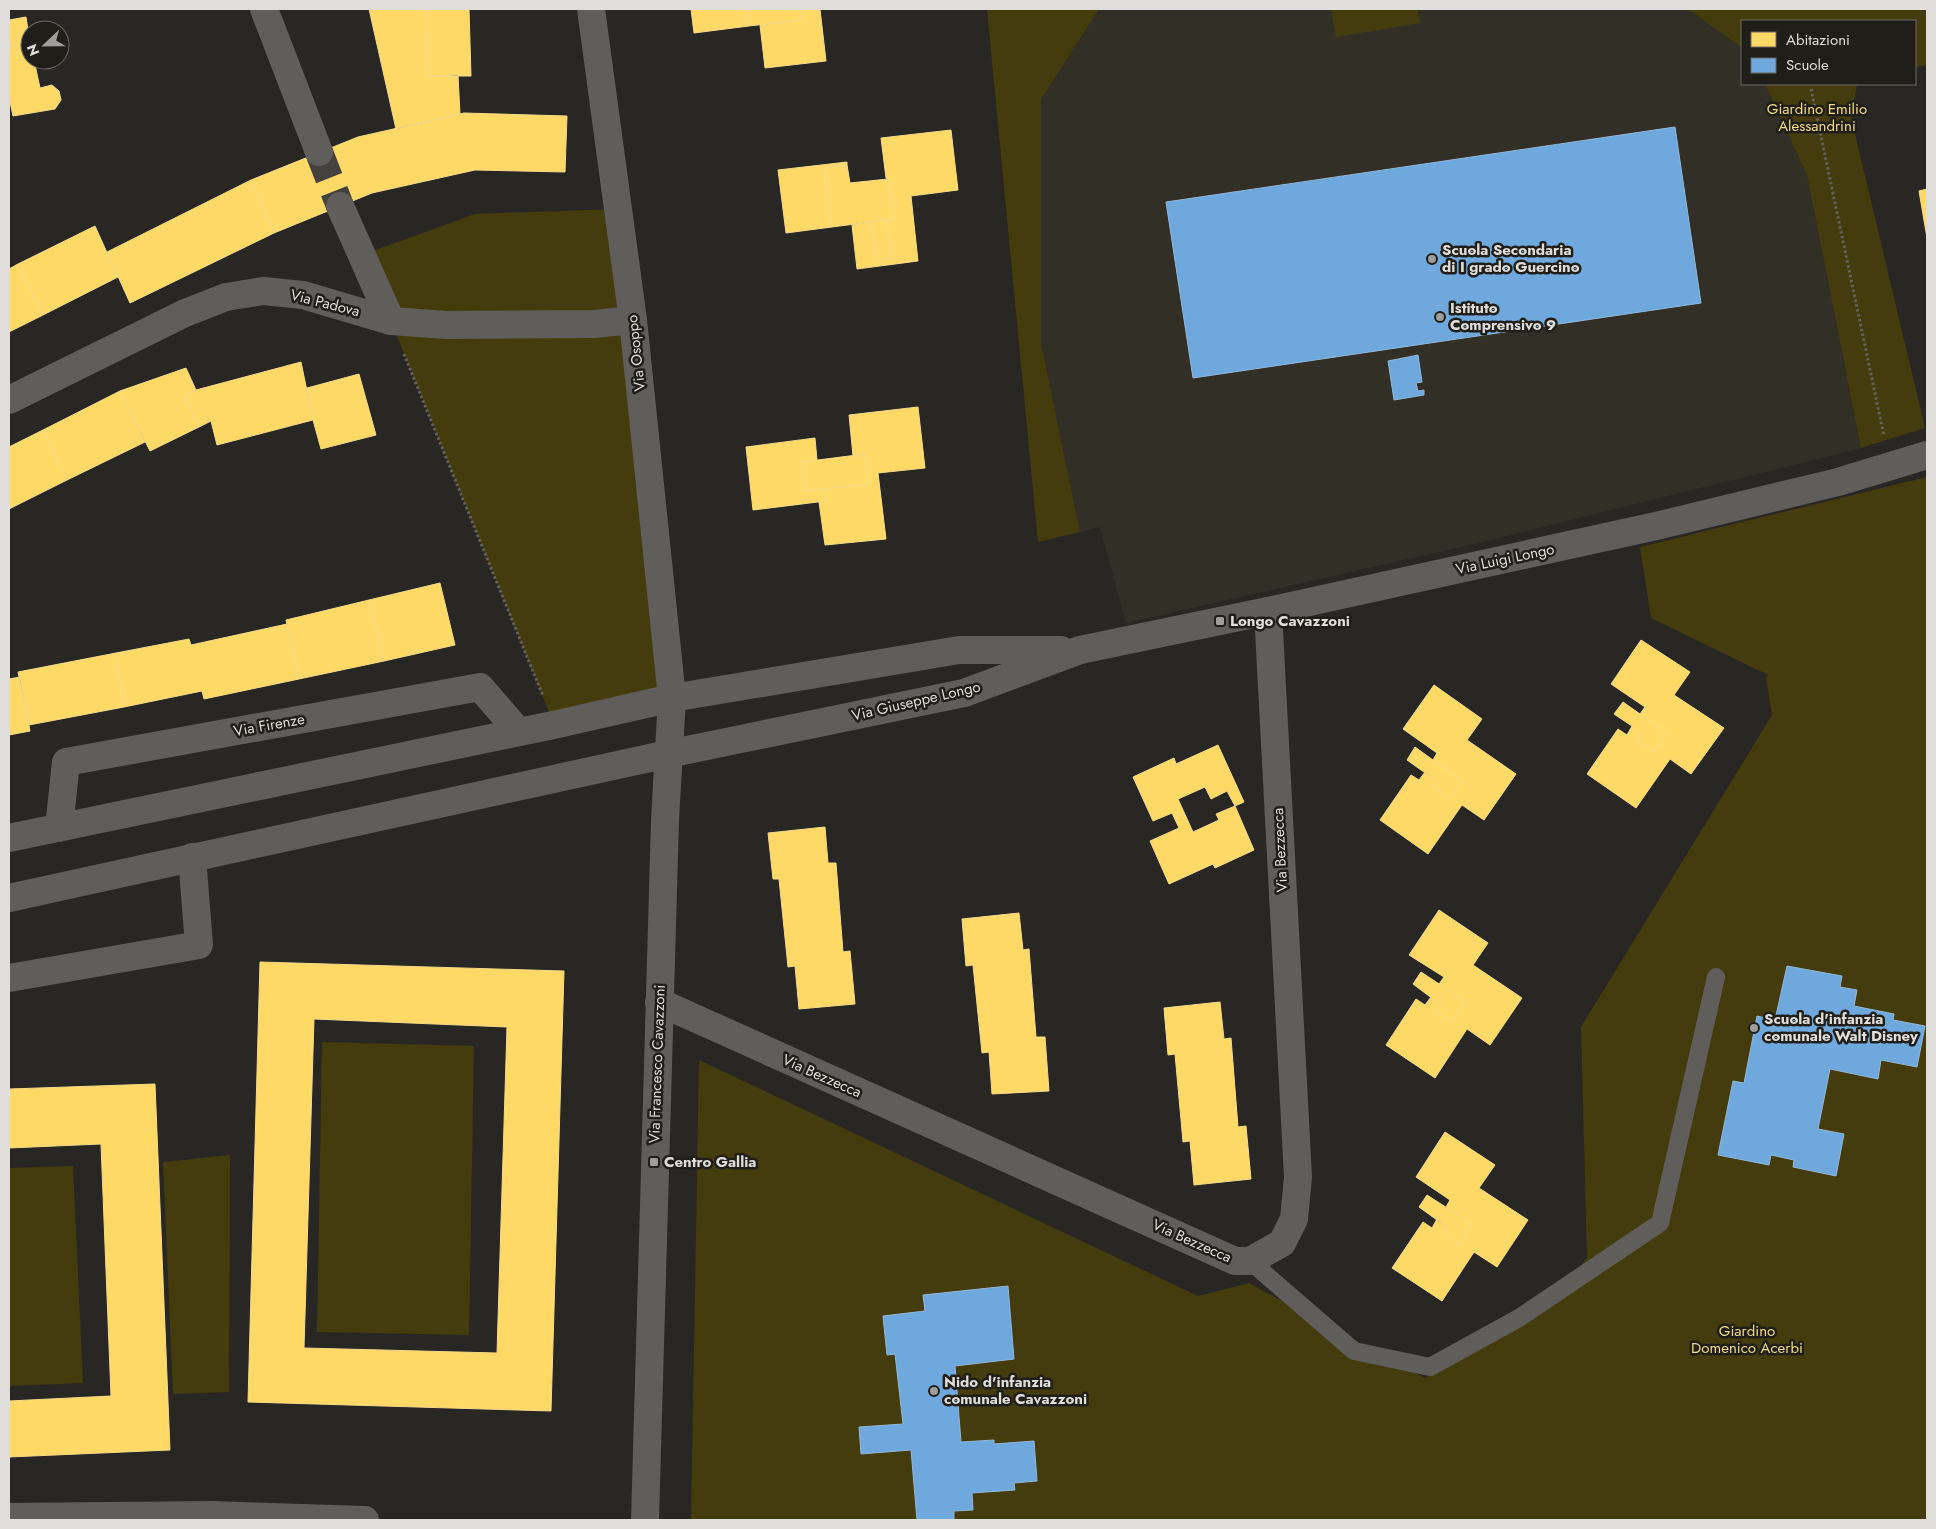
<svg xmlns="http://www.w3.org/2000/svg" width="1936" height="1529" viewBox="0 0 1936 1529" font-family="Jost,sans-serif">
	<style>
		.built { fill: #323026 }
		.green { fill: #453c0e }
		.homes { fill: #ffd966; stroke: #f5da89; fill-rule: evenodd }
		.schools { fill: #6fa8dc; stroke: #91b8dc }
		.lines { fill: none; stroke-linecap: round; stroke-linejoin: round }
		.minor-tunnel { stroke: #43423f; stroke-width: 28; stroke-dasharray: 28 14; stroke-linecap: butt }
		.path { stroke: #626260; stroke-width: 3; stroke-dasharray: 2.5 2.5; stroke-linecap: butt }
		.service { stroke: #5f5e5b; stroke-width: 18 }
		.minor { stroke: #5f5e5b; stroke-width: 28 }
		.tertiary { stroke: #5f5e5b; stroke-width: 28 }
		.poi-dot { fill: #9f9e9b; stroke: #1f1e19; stroke-width: 2 }
		.labels { text-anchor: middle; dominant-baseline: central; stroke-width: 5; stroke-linejoin: round; paint-order: stroke }
		.park-label { font-size: 15px; fill: #f3dd80; stroke: #1f1e19 }
		.poi-label { font-size: 15px; font-weight: bold; fill: #dfdedb; stroke: #1f1e19; text-anchor: start }
		.street-label { font-size: 15px; fill: #dfdedb; stroke: #1f1e19 }
	</style>
	<rect width="100%" height="100%" fill="#282724"/>
	<path class="built" d="M1099,9H1688L1742,48V84H1765L1807,175L1861,448L1483,542L1126,623L1100,527L1080,532L1041,343V99Z"/>
	<path class="green" d="M987,9H1099L1041,99V343L1080,532L1038,542Z
		M1331,9H1417L1420,23L1336,37Z
		M1688,9H1927V65L1915,67V21H1742V48Z
		M1765,84H1857L1851,117L1925,428L1861,448L1807,175Z
		M619,209L672,698L554,724L391,321L362,255L475,214Z
		M1927,477V1520H691L699,1060L1198,1296L1249,1283L1425,1378L1549,1308L1587,1258L1581,1027L1772,715L1766,678L1768,675L1651,618L1640,547Z
		M322,1042L474,1046L469,1335L317,1332Z
		M230,1155L229,1392L173,1394L163,1162Z
		M73,1166L83,1383L9,1386V1168Z"/>
	<path class="homes" d="M369,9H426L428,76L458,75L460,114L396,129Z
		M426,9H469L471,76H428Z
		M691,9H747L749,26L694,33Z
		M747,9H800L801,20L749,26Z
		M800,9H820L826,61L765,68L760,25L801,20Z
		M26,17L30,43L9,47V20Z
		M30,43V60H34L40,88L52,85L59,91L61,100L55,109L13,116L9,97V47Z
		M464,113L567,116L565,172L475,170L372,193L274,233L251,180L358,137Z
		M951,130L958,190L911,196L918,261L857,269L852,225L871,222L876,260L892,258L887,220L894,219L888,179L886,178L881,138Z
		M847,162V165L824,168L832,227L786,233L778,170Z
		M847,165L850,183L888,179L894,219L832,227L824,168Z
		M251,180L274,233L130,303L107,252Z
		M1927,189V238L1919,191Z
		M887,220L892,258L876,260L871,222Z
		M95,226L118,277L43,315L18,264Z
		M18,264L43,315L9,332V269Z
		M301,362L313,420L217,445L211,421L199,427L184,395L196,390Z
		M186,368L196,390L184,395L199,427L150,451L120,391Z
		M359,374L376,435L321,449L313,420L307,388Z
		M120,391L145,442L67,480L43,430Z
		M918,407L925,468L878,473L886,539L825,545L819,502L826,501L824,489L869,484L865,454L853,456L849,415Z
		M43,430L67,480L9,509V447Z
		M815,438L817,460L802,462L805,491L824,489L826,501L753,510L746,447Z
		M865,454L869,484L805,491L802,462Z
		M440,583L455,645L384,661L369,600Z
		M369,600L384,661L299,679L286,620Z
		M287,624L299,679L204,699L202,691L124,707L116,653L189,639L191,645Z
		M1641,640L1690,672L1674,695L1724,728L1691,774L1670,759L1636,808L1587,774L1618,729L1627,735L1632,726L1641,735L1638,741L1654,752L1667,733L1640,714L1645,707L1611,684Z
		M116,653L124,707L29,725L18,672Z
		M20,677L30,731L9,735V679Z
		M1434,685L1482,719L1467,740L1516,774L1484,820L1462,805L1428,854L1380,820L1411,775L1419,780L1425,772L1438,782L1434,788L1449,799L1462,781L1433,760L1437,753L1403,729Z
		M1623,702L1667,733L1654,752L1638,741L1641,735L1632,726L1614,714Z
		M1218,745L1244,802L1235,806L1254,850L1215,868L1213,864L1169,884L1150,841L1179,828L1172,813L1153,821L1133,777L1174,758L1176,764Z
		M1415,747L1462,781L1449,799L1434,788L1438,782L1407,760Z
		M1205,787L1211,799L1227,791L1235,806L1216,814L1219,820L1193,832L1178,799Z
		M825,827L828,863H836L843,952L850,951L855,1004L799,1009L795,966L788,967L779,879H773L768,833Z
		M1439,910L1488,943L1473,965L1522,998L1490,1045L1467,1029L1435,1078L1386,1045L1416,999L1425,1005L1431,997L1441,1005L1436,1012L1452,1022L1465,1001L1439,984L1444,977L1409,955Z
		M1019,913L1023,950L1029,949L1036,1037H1045L1049,1091L992,1094L989,1052L982,1053L973,965L966,966L962,919Z
		M260,962L564,971L551,1411L248,1402ZM314,1019L507,1027L497,1353L304,1348Z
		M1421,972L1465,1001L1452,1022L1436,1012L1441,1005L1413,984Z
		M1220,1002L1224,1039L1231,1038L1238,1127L1246,1126L1251,1179L1194,1185L1190,1141L1183,1142L1175,1054L1168,1055L1164,1008Z
		M155,1084L170,1450L9,1457V1401L111,1396L101,1144L9,1148V1089Z
		M1445,1132L1495,1165L1479,1188L1528,1220L1497,1267L1474,1252L1442,1301L1392,1268L1423,1222L1432,1228L1437,1219L1448,1228L1444,1233L1459,1245L1472,1224L1446,1207L1450,1200L1416,1177Z
		M1427,1195L1472,1224L1459,1245L1444,1233L1448,1228L1419,1207Z"/>
	<path class="schools" d="M1675,127L1701,303L1193,378L1166,202Z
		M1418,355L1422,382L1416,383L1418,391L1424,390V395L1394,400L1388,361Z
		M1787,966L1842,976L1840,987L1857,990L1854,1006L1894,1014L1893,1020L1925,1026L1917,1067L1881,1060L1878,1079L1830,1069L1818,1129L1844,1134L1836,1176L1793,1167L1794,1160L1771,1155L1769,1165L1718,1155L1733,1081L1744,1083L1757,1016L1775,1020Z
		M1008,1286L1014,1359L955,1366L961,1442L994,1440V1444L1034,1441L1037,1481L1014,1483L1015,1490L972,1493L973,1510L954,1511V1520H917L911,1450L861,1454L859,1427L903,1424L895,1354L887,1355L883,1316L925,1311L923,1295Z"/>
	<g class="lines">
		<path class="minor-tunnel" d="M319,152L340,206"/>
		<path class="path" d="M1811,89L1884,436
			M404,354L543,696"/>
		<path class="service" d="M1250,1261L1354,1351L1430,1367L1519,1318L1660,1223L1716,977"/>
		<path class="minor" d="M264,9L319,152
			M591,9L633,320L672,698
			M340,206L391,321
			M9,400L185,313L226,297L263,291L303,295L391,321L446,325L594,324L633,320
			M59,828L66,762L480,687L519,732
			M9,978L199,945L192,857
			M659,1002L1235,1261H1250L1282,1243L1294,1219L1298,1177L1268,611
			M9,1517L211,1515L365,1520"/>
		<path class="tertiary" d="M9,838L558,724L672,698L959,650H1061
			M9,898L668,754L964,693L1080,650L1268,611L1656,526L1838,482L1927,455
			M645,1520L665,820L672,698"/>
	</g>
	<g class="poi-dot">
		<circle cx="1432" cy="259" r="5"/>
		<circle cx="1440" cy="317" r="5"/>
		<rect x="1215" y="616" width="10" height="10" rx="2.5"/>
		<circle cx="1754" cy="1028" r="5"/>
		<rect x="649" y="1157" width="10" height="10" rx="2.5"/>
		<circle cx="934" cy="1391" r="5"/>
	</g>
	<g class="labels">
		<g class="park-label">
			<text x="1817" y="109">Giardino Emilio<tspan x="1817" dy="17">Alessandrini</tspan></text>
			<text x="1747" y="1331">Giardino<tspan x="1747" dy="17">Domenico Acerbi</tspan></text>
		</g>
		<g class="poi-label">
			<text x="1442" y="250">Scuola Secondaria<tspan x="1442" dy="17">di I grado Guercino</tspan></text>
			<text x="1450" y="308">Istituto<tspan x="1450" dy="17">Comprensivo 9</tspan></text>
			<text x="1230" y="621">Longo Cavazzoni</text>
			<text x="1764" y="1019">Scuola d'infanzia<tspan x="1764" dy="17">comunale Walt Disney</tspan></text>
			<text x="664" y="1162">Centro Gallia</text>
			<text x="944" y="1382">Nido d'infanzia<tspan x="944" dy="17">comunale Cavazzoni</tspan></text>
		</g>
		<g class="street-label">
			<text transform="translate(325 303) rotate(14)">Via Padova</text>
			<text transform="translate(636 353) rotate(-96)">Via Osoppo</text>
			<text transform="translate(1505 559) rotate(-12)">Via Luigi Longo</text>
			<text transform="translate(916 701) rotate(-13)">Via Giuseppe Longo</text>
			<text transform="translate(269 725) rotate(-10)">Via Firenze</text>
			<text transform="translate(1280 850) rotate(-93)">Via Bezzecca</text>
			<text transform="translate(657 1064) rotate(-88)">Via Francesco Cavazzoni</text>
			<text transform="translate(822 1076) rotate(24)">Via Bezzecca</text>
			<text transform="translate(1192 1241) rotate(24)">Via Bezzecca</text>
		</g>
	</g>
	<rect width="1936" height="1529" fill="none" stroke="#dfdedb" stroke-width="20"/>
	<rect x="1741" y="20" width="175" height="65" fill="#1f1e19" stroke="#6c6b67"/>
	<rect x="1751" y="32" width="25" height="15" fill="#ffd966" stroke="#6c6b67"/>
	<text x="1786" y="45" font-size="15" fill="#dfdedb">Abitazioni</text>
	<rect x="1751" y="58" width="25" height="15" fill="#6fa8dc" stroke="#6c6b67"/>
	<text x="1786" y="70" font-size="15" fill="#dfdedb">Scuole</text>
	<g transform="translate(45 45) rotate(248)"><circle r="24" fill="#1f1e19" stroke="#6c6b67"/>
	<path d="M0-4L9 19L0 12L-9 19Z" fill="#9f9e9b"/>
	<text y="-8" font-size="14" font-weight="bold" text-anchor="middle" fill="#dfdedb">N</text>
	</g>
</svg>
